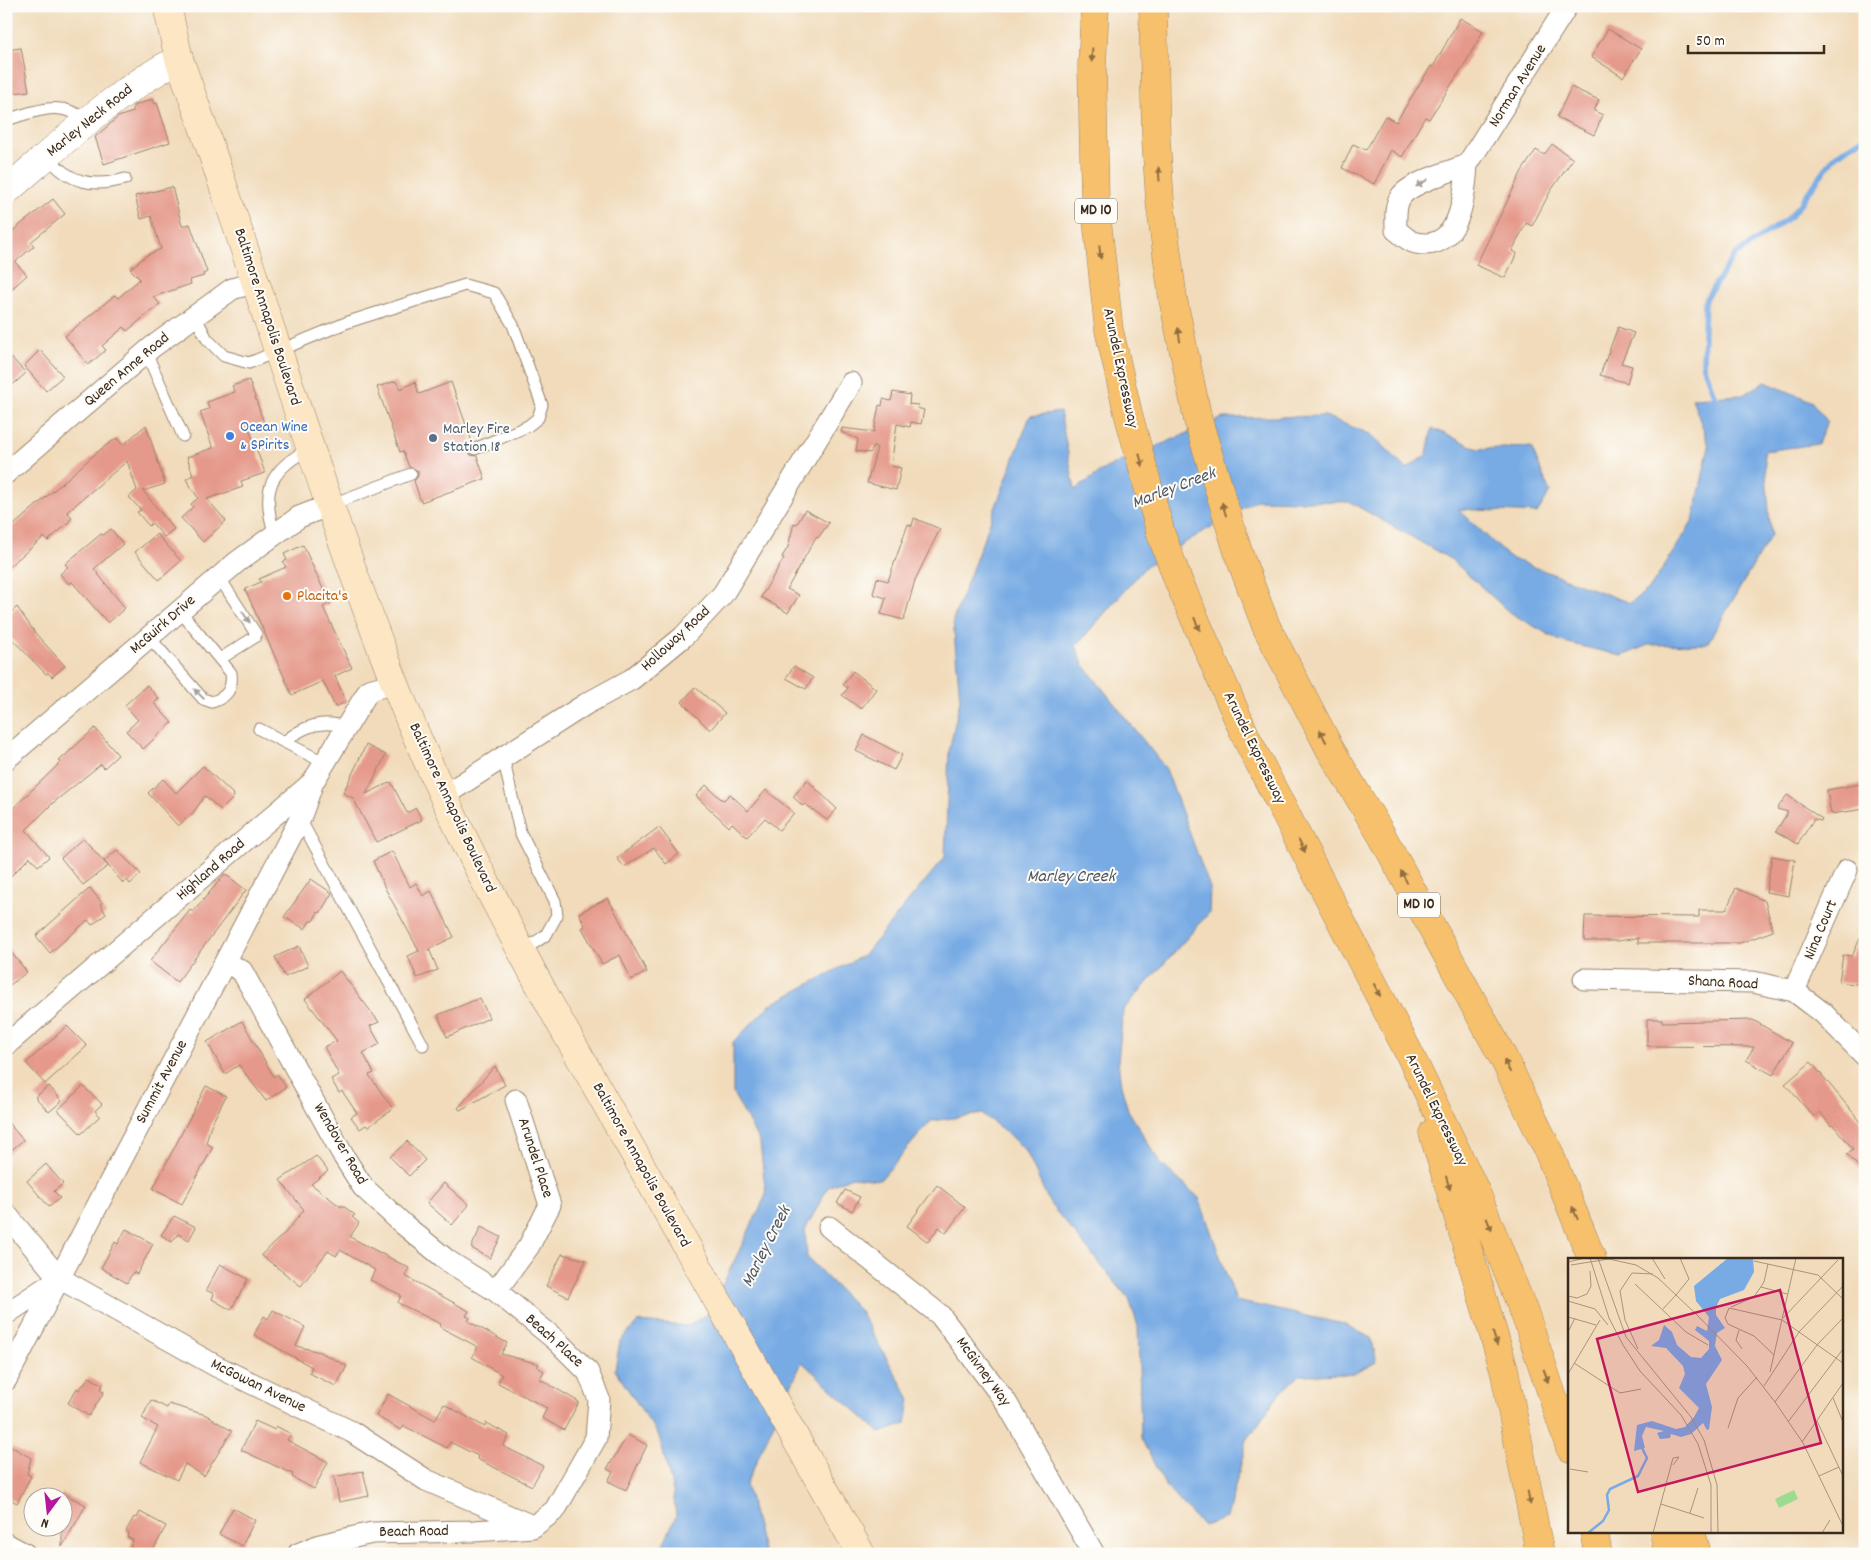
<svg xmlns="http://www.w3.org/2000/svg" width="1871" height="1560" viewBox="0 0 1871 1560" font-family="Dekko,sans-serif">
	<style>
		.water { fill: #78abe4; stroke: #5a6a81 }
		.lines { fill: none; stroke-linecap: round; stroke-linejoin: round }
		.stream { stroke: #78abe4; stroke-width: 5.5 }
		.building { fill: #e5998a }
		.service-casing { stroke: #96826c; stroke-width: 13 }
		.minor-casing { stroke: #96826c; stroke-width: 23 }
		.tertiary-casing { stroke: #96826c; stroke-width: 29 }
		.secondary-casing { stroke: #96826c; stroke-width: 29 }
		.motorway-casing { stroke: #96826c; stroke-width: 29 }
		.service { stroke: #fff; stroke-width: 11 }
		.minor { stroke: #fff; stroke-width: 21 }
		.tertiary { stroke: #fff; stroke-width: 28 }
		.secondary { stroke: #fce6c4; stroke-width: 28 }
		.motorway { stroke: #f7c06c; stroke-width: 28 }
		.oneway { fill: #906e41 }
		.oneway2 { fill: #a79f9a }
		.shop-dot { fill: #3f7fe0; stroke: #fdfcf7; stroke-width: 2 }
		.service-dot { fill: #5c6f8a; stroke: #fdfcf7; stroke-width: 2 }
		.food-dot { fill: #e8710a; stroke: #fdfcf7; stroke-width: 2 }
		.labels { text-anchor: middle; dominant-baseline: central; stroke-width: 4; stroke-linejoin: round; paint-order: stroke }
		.shield { fill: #fdfcf7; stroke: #75695f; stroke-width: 1 }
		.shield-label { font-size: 15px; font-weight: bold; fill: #3b2a1e }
		.street-label { font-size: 16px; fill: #3b2a1e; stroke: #fdfcf7 }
		.shop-label { font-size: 16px; fill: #366cbe; stroke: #fdfcf7; text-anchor: start }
		.service-label { font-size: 16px; fill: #4e5e75; stroke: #fdfcf7; text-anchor: start }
		.food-label { font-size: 16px; fill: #c56008; stroke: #fdfcf7; text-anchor: start }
		.water-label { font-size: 18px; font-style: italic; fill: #505763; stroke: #fdfcf7 }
		.inset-river { fill: none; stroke: #78abe4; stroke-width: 2.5 }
		.inset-road { fill: none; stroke: #a8947c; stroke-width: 1 }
		.view { fill: #c2185b; fill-opacity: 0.15; stroke: #c2185b; stroke-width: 2.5 }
		.inset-edge { fill: none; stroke: #3b2a1e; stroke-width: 2.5 }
	</style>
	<rect width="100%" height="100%" fill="#fdfcf7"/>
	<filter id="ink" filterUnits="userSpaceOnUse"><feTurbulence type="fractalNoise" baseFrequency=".02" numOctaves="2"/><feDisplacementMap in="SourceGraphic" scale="10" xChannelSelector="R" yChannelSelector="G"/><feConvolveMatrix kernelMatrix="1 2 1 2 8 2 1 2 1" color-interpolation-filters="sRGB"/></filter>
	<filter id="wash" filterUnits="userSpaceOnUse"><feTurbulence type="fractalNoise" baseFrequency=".0096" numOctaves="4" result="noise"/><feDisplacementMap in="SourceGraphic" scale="20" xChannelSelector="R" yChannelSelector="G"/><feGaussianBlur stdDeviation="1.12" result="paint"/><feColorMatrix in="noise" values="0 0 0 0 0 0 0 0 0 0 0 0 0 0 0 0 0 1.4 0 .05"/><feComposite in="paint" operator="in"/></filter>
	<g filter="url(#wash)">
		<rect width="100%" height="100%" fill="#f1dbbb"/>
		<path class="water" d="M1765,382L1811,401L1827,421L1818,444L1764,451L1771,535L1707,644L1648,645L1622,656L1560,641L1509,612L1452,560L1350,502L1256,500L1146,566L1076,646L1083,664L1166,769L1210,888L1209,913L1123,1010L1118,1061L1121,1086L1128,1110L1160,1163L1199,1198L1236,1301L1344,1324L1371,1338L1377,1362L1353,1374L1300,1375L1280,1393L1247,1440L1227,1518L1203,1526L1166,1487L1141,1438L1138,1326L1129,1299L1050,1204L1026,1151L1005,1131L982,1114L931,1121L880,1180L852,1177L828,1187L805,1230L807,1257L859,1310L910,1399L906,1424L880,1433L802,1362L746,1484L764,1554H659L676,1516L673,1491L659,1436L615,1370L620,1341L638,1322L689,1326L710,1311L766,1195L760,1143L733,1093V1042L770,1005L864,955L945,857L949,751L960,700L953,620L1030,416L1060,412L1075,490L1106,468L1223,418L1325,416L1372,435L1407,469L1427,454L1432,428L1478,449L1531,447L1550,492L1537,513L1458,509L1510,558L1630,603L1650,588L1693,521L1709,446L1692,398L1743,395Z"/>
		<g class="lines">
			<path class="stream" d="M1717,403L1703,365L1705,300L1734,256L1791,216L1835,156L1865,137"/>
		</g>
		<g id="blocks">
			<path class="building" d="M1460,18L1483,31L1466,62L1429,119L1425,117L1402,157L1391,150L1374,184L1342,168L1353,144L1366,150L1385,116L1396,122L1431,66L1433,67Z
				M1608,29L1641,49L1623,77L1591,57Z
				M21,48L29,91L6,94V50Z
				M1571,87L1599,100L1594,111L1603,115L1594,135L1557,117Z
				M153,99L155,104L157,103L170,142L104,164L95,137L118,117L133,112V106Z
				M1552,144L1573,159L1550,192L1532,226L1526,223L1512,251L1517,253L1505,278L1476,265L1522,171L1536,150L1544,155Z
				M172,187L182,226L190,224L207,272L203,274L204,276L190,280L191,284L153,297L160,304L127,331L124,327L102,346L106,350L88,365L65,336L115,295L118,298L140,279L130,269L147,255L161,249L151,216L141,219L135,196Z
				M53,199L65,214L31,242L34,246L15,262L27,275L6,294V236Z
				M1618,327L1634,333L1621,363L1632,366L1627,383L1600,375Z
				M40,350L63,376L46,391L24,366Z
				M6,352L26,373L6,391Z
				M249,380L264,423L249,428L265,473L241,481L243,487L207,499L226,521L203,542L181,518L193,507L191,504L198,498L186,479L193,475L187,457L213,448L200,412L209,409L207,402L235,392L232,386Z
				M396,381L400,389L415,382L419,394L451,382L472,442L469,445L468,452L471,455L477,456L485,479L421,502L414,481L418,476V471L409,467L403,451L400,452L377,387Z
				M893,392L910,395L909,404L918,405L917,408L924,410L921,424L911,422L910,427L897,424L891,466L901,468L896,490L867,483L877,448L874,446L870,453L856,451L858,439L841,432L842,428L874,432L879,405L882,406L883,399L891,401Z
				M146,425L165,484L143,491L174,529L164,537L152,523L149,526L137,512L141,510L129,497L137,490L127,461L67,512L72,517L68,523L48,541L44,537L6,569V532L101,449L117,438L123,445Z
				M805,510L829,523L818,538L816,537L787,589L799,595L788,613L761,597L784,558L782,557L788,547L794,523L797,524Z
				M914,518L940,529L915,580L904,620L881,614L886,598L873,594L877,578L888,581L908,524L912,526Z
				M111,529L123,544L94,569L125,608L108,623L72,582L69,584L60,574L68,567L65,564L101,534L103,535Z
				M157,534L181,561L159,580L135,552Z
				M303,545L330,604L323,607L352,668L335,676L346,702L335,707L323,681L292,695L245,589L261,582L259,579L286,567L283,562L287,560L284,554Z
				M17,607L36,634L65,666L52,677L48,673L46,674L6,633V617Z
				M794,666L813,678L806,689L786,678Z
				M853,671L876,689L861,709L842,695L848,688L843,685Z
				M147,685L159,699L154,703L172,723L143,749L126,731L138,720L125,705Z
				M695,687L725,713L710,730L682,702Z
				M95,728L118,755L104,768L101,764L53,803L26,830L49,857L38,866L30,857L6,881V815L61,762L59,761Z
				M864,735L902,755L894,770L856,751Z
				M366,745L386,755L366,794L391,782L407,813L416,808L422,820L376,842L353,798L343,793Z
				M203,766L234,795L233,798L221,810L205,796L192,814L178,826L148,793L163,779L176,793Z
				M807,780L837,809L827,820L805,804L803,806L793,797Z
				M1861,784L1865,809L1831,814L1827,790Z
				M706,785L721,799L724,800L730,794L748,811L766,790L794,813L779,830L765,818L747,837L732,823L729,827L696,796Z
				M1787,795L1822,819L1821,821L1814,819L1798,844L1776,831L1788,812L1777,809Z
				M659,827L679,854L666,864L654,848L624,867L617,858Z
				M83,838L108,866L83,885L61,858Z
				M117,850L141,874L130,884L127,880L123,883L104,861Z
				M392,851L410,887L416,883L423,896L431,891L454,937L429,949L438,970L417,978L408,956L419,951L385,888L373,861Z
				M1772,856L1795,860L1789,896L1766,892Z
				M225,874L246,890L177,982L150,961L190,910L193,912Z
				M311,879L332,893L320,913L318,912L313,921H310L305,929L284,917Z
				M90,888L102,903L100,904L106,914L92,925L88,920L50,953L36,936Z
				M1736,888L1765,901L1773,931L1740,943H1638V938L1617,941H1584L1585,916L1699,917V910H1726Z
				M608,898L647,972L631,980L620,955L602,964L582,928L585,926L579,913Z
				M1865,928L1863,985L1839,982L1843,955L1852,956Z
				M6,946L27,972L6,988Z
				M299,946L308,966L285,977L275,957Z
				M340,971L379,1022L370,1026L380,1044L363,1053L374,1073L369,1075L393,1109L368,1127L366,1125L360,1129L351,1117L357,1113L342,1091L339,1093L331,1079L339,1075L324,1047L337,1041L305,999Z
				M480,998L489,1018L447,1037L438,1015Z
				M1647,1019H1662V1022L1753,1020L1792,1043L1773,1075L1746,1060L1754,1047L1647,1046Z
				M242,1021L274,1077L277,1074L286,1087L266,1101L239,1065L225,1074L207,1042Z
				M67,1026L87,1046L45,1084L26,1063Z
				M1811,1062L1865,1127V1174L1847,1154L1853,1149L1833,1125L1831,1126L1820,1112L1814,1117L1785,1084Z
				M495,1066L505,1085L460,1110L458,1108Z
				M49,1086L62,1101L49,1112L35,1097Z
				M83,1086L102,1104L95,1111L100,1116L81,1134L58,1110Z
				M206,1086L226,1096L211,1125L206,1143L213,1147L182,1204L153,1189Z
				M6,1120L23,1140L6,1155Z
				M407,1141L425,1160L409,1176L390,1157Z
				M316,1156L328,1171L311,1184L341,1207L342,1205L355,1215L352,1217L359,1223L350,1237L409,1268L405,1276L469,1311L466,1316L470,1318L468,1321L507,1343L501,1354L539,1364L537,1367L544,1371L540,1379L579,1402L564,1430L542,1418L547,1408L498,1383L502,1375L472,1357L478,1347L440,1327L441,1324L398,1303L401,1295L370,1280L375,1270L340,1250L336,1256L328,1251L301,1286L261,1255L285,1233L304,1210L280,1180Z
				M46,1164L63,1184L54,1191L60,1198L49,1207L27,1181Z
				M444,1183L469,1205L452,1225L427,1203Z
				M937,1185L965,1207L946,1233L939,1227L928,1242L907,1226Z
				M845,1190L860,1197L852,1211L837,1203Z
				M174,1216L196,1227L189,1240L178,1234L172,1242L161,1235Z
				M481,1227L501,1237L490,1258L471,1248Z
				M126,1229L153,1244L137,1274L133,1272L127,1283L101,1268L115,1242L118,1244Z
				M562,1254L586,1260L568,1297L546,1286Z
				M220,1264L248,1279L231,1310L212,1299L214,1294L206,1290Z
				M273,1310L305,1327L296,1346L320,1352L347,1366L336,1386L309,1373L312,1367L254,1335L264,1316L268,1319Z
				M89,1377L103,1385L100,1390L104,1392L89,1416L68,1403L77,1388L79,1390Z
				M388,1394L435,1420L444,1404L485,1427L486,1423L509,1435L503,1446L543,1466L532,1486L477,1459L478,1456L450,1442L447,1448L404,1426L401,1430L376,1416Z
				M151,1400L167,1408L169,1404L206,1415L232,1431L204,1476L185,1464L177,1480L140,1462L158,1427L142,1418Z
				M255,1421L275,1430L276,1426L291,1434L287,1440L328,1462L314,1489L292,1477L293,1474L241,1450Z
				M628,1435L647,1445L626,1490L608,1481L613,1472L607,1469Z
				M12,1447L31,1458L27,1474L31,1476L17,1503L6,1497V1457Z
				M363,1471L369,1496L339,1502L334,1477Z
				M62,1493L86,1505L62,1547Z
				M233,1508L255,1520L242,1546L219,1534Z
				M140,1512L166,1526L151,1554H143L130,1547L133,1540L127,1537L129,1533L126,1531L134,1517L137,1518Z"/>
		</g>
	</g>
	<g filter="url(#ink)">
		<use href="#blocks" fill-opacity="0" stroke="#96826c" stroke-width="1"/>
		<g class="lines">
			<g class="service-casing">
				<path id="service" d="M6,120C37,111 60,99 88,121
					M47,156C69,183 92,188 125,179
					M195,316L207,339L224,356L249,363L348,322L465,285L494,293L513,325L542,405L538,418L528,426L475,449
					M146,352L183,436
					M330,505L411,474
					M275,535C260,490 270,469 311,448
					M219,577L256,634L255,637L220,659
					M149,637L203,699L212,702C227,697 233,689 231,673L180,611
					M259,729L325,763
					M284,742C304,726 322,719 347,727
					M503,757L520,832L555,901L557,915L546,935L521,952
					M300,819L423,1045"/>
			</g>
			<g class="minor-casing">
				<path id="minor" d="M1467,165C1451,171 1413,182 1402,195C1394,204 1396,219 1396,230C1402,234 1409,242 1416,243C1460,252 1465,196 1467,165L1567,6
					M6,473L151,348L232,289L256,282
					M6,759L237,562L299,517L330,505
					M443,796L586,704L632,679L683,637L723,594L851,383
					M225,962L242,971L344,1157L363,1187L403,1224L448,1261L496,1291L556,1340L588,1372L599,1399L596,1438L555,1510L533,1527L474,1531L372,1533L320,1545L298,1554
					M1584,979L1753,982L1794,991L1823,1013L1865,1056
					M1794,991L1847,870
					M6,1045L313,782L369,690L395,683
					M6,1214L59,1278L216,1366L352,1432L426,1480L532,1526
					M829,1227L940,1315L1006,1402L1094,1554
					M496,1291L529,1246L550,1205L516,1100
					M6,1314L57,1280
					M6,1380L300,819L313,782
					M6,1544L25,1554"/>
			</g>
			<g class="tertiary-casing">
				<path id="tertiary" d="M6,191C61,144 115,92 179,59"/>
			</g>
			<g class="secondary-casing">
				<path id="secondary" d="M167,6L179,59C254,265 314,477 394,681C438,794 495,903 553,1010L861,1554"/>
			</g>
			<g class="motorway-casing">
				<path id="motorway" d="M1095,6L1092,66L1095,202L1109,330L1128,413L1161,534L1178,580L1246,737L1409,1053L1476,1192L1527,1320L1570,1448
					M1153,6L1156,140L1160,201L1173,299L1198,420L1239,555L1266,626L1330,749L1381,834L1504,1059L1547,1148L1592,1259
					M1433,1133L1504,1369L1540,1554
					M1594,1531L1598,1554
					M1664,1531L1668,1554
					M1691,1531L1697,1554"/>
			</g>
			<use href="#service" class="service"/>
			<use href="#minor" class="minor"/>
			<use href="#tertiary" class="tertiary"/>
			<use href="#secondary" class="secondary"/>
			<use href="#motorway" class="motorway"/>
		</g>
		<defs><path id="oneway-solid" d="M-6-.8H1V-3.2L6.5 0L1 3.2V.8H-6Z" transform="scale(1.25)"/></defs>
		<g class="oneway">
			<use href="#oneway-solid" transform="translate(1092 55) rotate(93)"/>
			<use href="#oneway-solid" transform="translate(1159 174) rotate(-94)"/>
			<use href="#oneway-solid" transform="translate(1100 252) rotate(84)"/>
			<use href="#oneway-solid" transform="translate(1179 335) rotate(-100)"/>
			<use href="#oneway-solid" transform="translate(1141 460) rotate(75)"/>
			<use href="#oneway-solid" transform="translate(1224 509) rotate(-107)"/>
			<use href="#oneway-solid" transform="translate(1197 624) rotate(66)"/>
			<use href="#oneway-solid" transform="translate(1323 736) rotate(-117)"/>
			<use href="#oneway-solid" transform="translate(1302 846) rotate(63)"/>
			<use href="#oneway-solid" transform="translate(1404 877) rotate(-118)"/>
			<use href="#oneway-solid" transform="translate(1377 990) rotate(63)"/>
			<use href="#oneway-solid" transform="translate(1507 1066) rotate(-116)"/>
			<use href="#oneway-solid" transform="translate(1448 1183) rotate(73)"/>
			<use href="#oneway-solid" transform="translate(1575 1213) rotate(-113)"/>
			<use href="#oneway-solid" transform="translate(1489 1224) rotate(68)"/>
			<use href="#oneway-solid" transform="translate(1495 1339) rotate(73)"/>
			<use href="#oneway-solid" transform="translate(1546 1376) rotate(71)"/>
			<use href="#oneway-solid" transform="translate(1529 1498) rotate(79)"/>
		</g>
		<g class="oneway2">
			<use href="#oneway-solid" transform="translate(1422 183) rotate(149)"/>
			<use href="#oneway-solid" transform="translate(246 617) rotate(56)"/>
			<use href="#oneway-solid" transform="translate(199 694) rotate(-135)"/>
		</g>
	</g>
	<circle class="shop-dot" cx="230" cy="436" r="5"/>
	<circle class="service-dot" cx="433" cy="438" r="5"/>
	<circle class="food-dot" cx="287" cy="596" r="5"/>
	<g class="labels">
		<g class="shield">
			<rect x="1075" y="198.5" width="42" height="25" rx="4"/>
			<rect x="1398" y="892.5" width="42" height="25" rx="4"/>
		</g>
		<g class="shield-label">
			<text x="1096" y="211">MD 10</text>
			<text x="1419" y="905">MD 10</text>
		</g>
		<g class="street-label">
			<text transform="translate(1518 86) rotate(-58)">Norman Avenue</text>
			<text transform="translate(90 121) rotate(-39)">Marley Neck Road</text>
			<text transform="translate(267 317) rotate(72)">Baltimore Annapolis Boulevard</text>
			<text transform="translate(1120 368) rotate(78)">Arundel Expressway</text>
			<text transform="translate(127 370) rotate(-40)">Queen Anne Road</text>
			<text transform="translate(163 625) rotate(-41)">McGuirk Drive</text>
			<text transform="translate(676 639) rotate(-43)">Holloway Road</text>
			<text transform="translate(1254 748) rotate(64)">Arundel Expressway</text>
			<text transform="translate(452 808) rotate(65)">Baltimore Annapolis Boulevard</text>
			<text transform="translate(211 870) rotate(-41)">Highland Road</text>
			<text transform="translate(1821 930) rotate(-67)">Nina Court</text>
			<text transform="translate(1723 983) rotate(3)">Shana Road</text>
			<text transform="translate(162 1082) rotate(-62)">Summit Avenue</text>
			<text transform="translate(1436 1110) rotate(64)">Arundel Expressway</text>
			<text transform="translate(340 1144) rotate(60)">Wendover Road</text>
			<text transform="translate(535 1158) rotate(72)">Arundel Place</text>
			<text transform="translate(641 1165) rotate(61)">Baltimore Annapolis Boulevard</text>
			<text transform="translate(554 1341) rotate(42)">Beach Place</text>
			<text transform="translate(983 1372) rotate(54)">McGivney Way</text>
			<text transform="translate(258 1386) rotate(26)">McGowan Avenue</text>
			<text transform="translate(414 1532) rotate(-1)">Beach Road</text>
		</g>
		<g class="shop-label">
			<text x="240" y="427">Ocean Wine<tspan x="240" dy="18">&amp; SPirits</tspan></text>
		</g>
		<g class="service-label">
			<text x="443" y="429">Marley Fire<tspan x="443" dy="18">Station 18</tspan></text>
		</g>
		<g class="food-label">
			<text x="297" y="596">Placita's</text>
		</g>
		<g class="water-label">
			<text transform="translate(1174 489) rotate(-21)">Marley Creek</text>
			<text x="1071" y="877">Marley Creek</text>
			<text transform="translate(767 1247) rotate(-63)">Marley Creek</text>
		</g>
	</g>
	<g transform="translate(1568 1258)">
		<rect width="275" height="275" fill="#f1dbbb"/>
		<path d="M226,232L230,241L211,250L207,241Z" fill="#9ddb90"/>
		<path d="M160,0H185L186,14L176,32L152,41L148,49V57L157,70L149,75L147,88L154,102L138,126L144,149L141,171L139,172L135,165L123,176L113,179L103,176L102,180L92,181L89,175L96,173L78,169L74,178L77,190L66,193L69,167L84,163L108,171L117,169L126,159L131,150L111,130L117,116L115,108L98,90L83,88L91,82L96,67L104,74L109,87L123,99L133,100L141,91V83L127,72L129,68L139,73L141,59L128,43L126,28Z" fill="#78abe4"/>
		<path class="inset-river" d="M20,275L35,263L41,252L39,237L42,231L70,218L79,200L74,190"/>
		<path class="inset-road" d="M22,0L41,60L55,87L72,113L113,157L130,186L143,227V275M30,0L58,79L123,159L136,182L149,227L150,275M84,0L97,21M186,3L250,17L275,41M0,4L17,0M3,7L41,1L68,7L90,20L127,55L179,108L207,144L235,185L275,268M67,26L118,74L140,87M193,29L219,36M108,37L121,21L112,0M0,38L9,40L19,36L23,28L22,13M0,43L27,51L40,67M163,49L186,39L196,24L200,6M161,50L214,62L275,105M161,50L157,60L160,66L186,78L206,97M95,51L108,37M0,59L28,67M215,60L270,2M171,72L168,82L174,91M0,74L7,60M70,91L57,62L52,33L64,15L85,16M6,105L52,135L73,131M202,114L228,0M0,116L32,62M196,128L231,74L275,28M265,140L275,164M207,144L249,87L275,60M249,163L275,218M220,164L275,91M160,170L170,140L189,119M234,184L275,125M0,204V222M2,211L20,214M251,218L271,209M93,246L136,260M122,255L130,230M85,275L105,200L111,199L105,207M254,275L262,262"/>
		<path class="view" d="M212,32L253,185L70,234L29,81Z"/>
		<rect width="275" height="275" class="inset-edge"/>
	</g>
	<rect width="1871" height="1560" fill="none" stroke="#fdfcf7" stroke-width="25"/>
	<g transform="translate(48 1512) rotate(195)"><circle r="24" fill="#fdfcf7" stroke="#afa8a0"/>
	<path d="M0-4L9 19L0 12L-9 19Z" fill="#b5179e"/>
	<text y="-8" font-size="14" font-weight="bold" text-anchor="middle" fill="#3b2a1e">N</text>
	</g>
	<path d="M1688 45v8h136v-8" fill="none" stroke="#3b2a1e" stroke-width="2.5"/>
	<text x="1696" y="45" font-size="15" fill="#3b2a1e" stroke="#fdfcf7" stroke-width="4" paint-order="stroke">50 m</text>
</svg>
